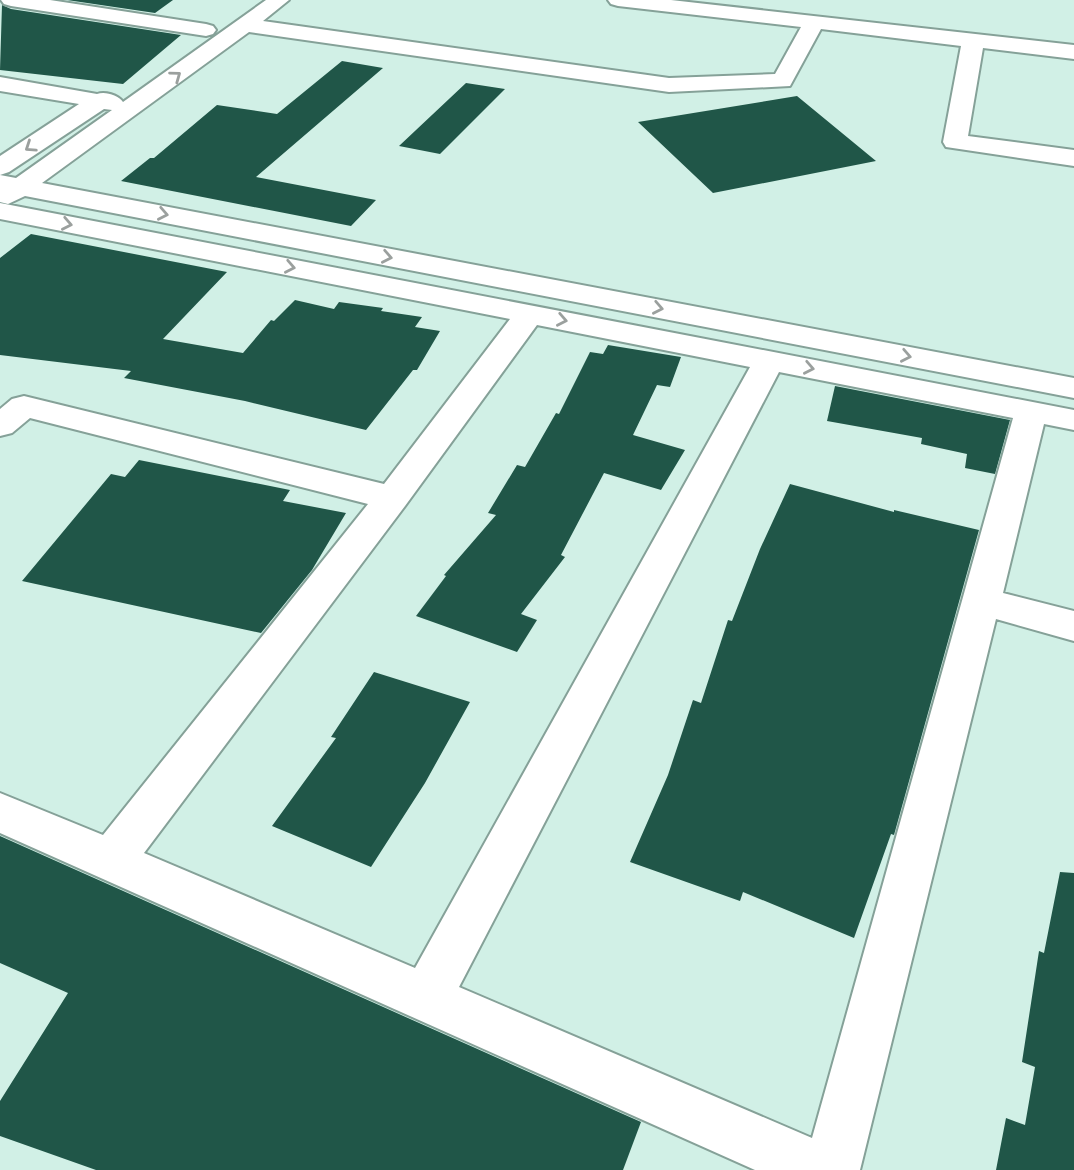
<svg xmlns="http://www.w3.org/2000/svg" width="1074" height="1170" viewBox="0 0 1074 1170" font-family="Montserrat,sans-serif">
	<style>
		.building { fill: #205648 }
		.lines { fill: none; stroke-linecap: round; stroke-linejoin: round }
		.minor-casing { stroke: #85a198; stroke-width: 4 }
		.minor { fill: #fff; fill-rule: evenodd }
		.oneway { stroke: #9ba09e }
	</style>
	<rect width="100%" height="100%" fill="#d1f0e6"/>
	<path class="building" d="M67,0H173L155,13Z
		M2,5L11,9L181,35L123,84L0,70Z
		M342,61L383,68L256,177L376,200L351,226L121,181L150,158H154L217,105L277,114Z
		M466,83L505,89L440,154L399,146Z
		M797,96L876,161L713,193L638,122Z
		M31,234L227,272L163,339L243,353L271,320L274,321L295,300L334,309L339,302L383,308L381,311L422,317L415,327L440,331L417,370H413L366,430L245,401L124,378L131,371L0,355V258Z
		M608,345L681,357L670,387L657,385L633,435L685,450L661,490L604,473L561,555L565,557L521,614L537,620L517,652L416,616L446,576L444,575L496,515L488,513L517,465L525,467L556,413L559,414L590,352L603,354Z
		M835,386L1010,420L995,474L965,468L967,454L921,444L922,438L827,421Z
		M139,460L290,490L283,501L346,513L312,570L261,633L22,581L111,474L125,477Z
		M790,484L894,512V510L979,530L894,835L891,834L854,938L743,892L740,901L630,862L668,775L693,700L701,703L728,620L732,621L760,549Z
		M374,672L470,702L425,783L371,867L272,826L336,738L331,737Z
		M0,836L641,1122L623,1170H96L0,1136V1101L68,993L0,963Z
		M1060,872L1074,873V1170H996L1006,1118L1025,1125L1035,1067L1022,1062L1039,951L1044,953Z"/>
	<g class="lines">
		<g class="minor-casing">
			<path id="minor" d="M1,0H50L206,24L213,26L216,30L213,34L206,36L11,6L4,4Z
				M266,0H289L263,21L669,78L775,74L801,27L618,6L611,4L608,0H671L1074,45V59L983,48L968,136L1074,150V166L946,147L943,142L961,46L821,29L790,86L669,92L249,32L42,183L1074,378V398L25,196L8,204L0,202V175L16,178L112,110L104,109L9,172L0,175V156L79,104L0,91V77L97,94C105,91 118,95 123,102Z
				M0,203L1074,410V430L1044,424L1003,593L1074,611V641L996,619L860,1170H755L0,833V793L103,835L368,504L30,418L12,433L0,436V409L12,399L24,396L384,484L510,319L0,219ZM537,325L750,367L415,968L144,853L405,506ZM779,372L1013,418L812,1138L459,987Z"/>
		</g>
		<use href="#minor" class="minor"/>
	</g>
	<defs><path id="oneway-chevron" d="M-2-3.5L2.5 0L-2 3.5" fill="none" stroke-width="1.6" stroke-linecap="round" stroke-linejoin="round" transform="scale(1.75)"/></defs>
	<g class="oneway">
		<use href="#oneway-chevron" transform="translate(176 76) rotate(-36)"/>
		<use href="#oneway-chevron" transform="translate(30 147) rotate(146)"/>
		<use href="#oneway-chevron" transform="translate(163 214) rotate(11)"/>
		<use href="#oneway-chevron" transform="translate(67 224) rotate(11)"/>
		<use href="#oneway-chevron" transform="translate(387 257) rotate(11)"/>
		<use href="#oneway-chevron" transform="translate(290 267) rotate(11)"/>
		<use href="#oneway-chevron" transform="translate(658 308) rotate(11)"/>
		<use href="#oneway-chevron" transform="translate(562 320) rotate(11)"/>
		<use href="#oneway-chevron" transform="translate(906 356) rotate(11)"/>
		<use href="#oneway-chevron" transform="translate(809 368) rotate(11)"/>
	</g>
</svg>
